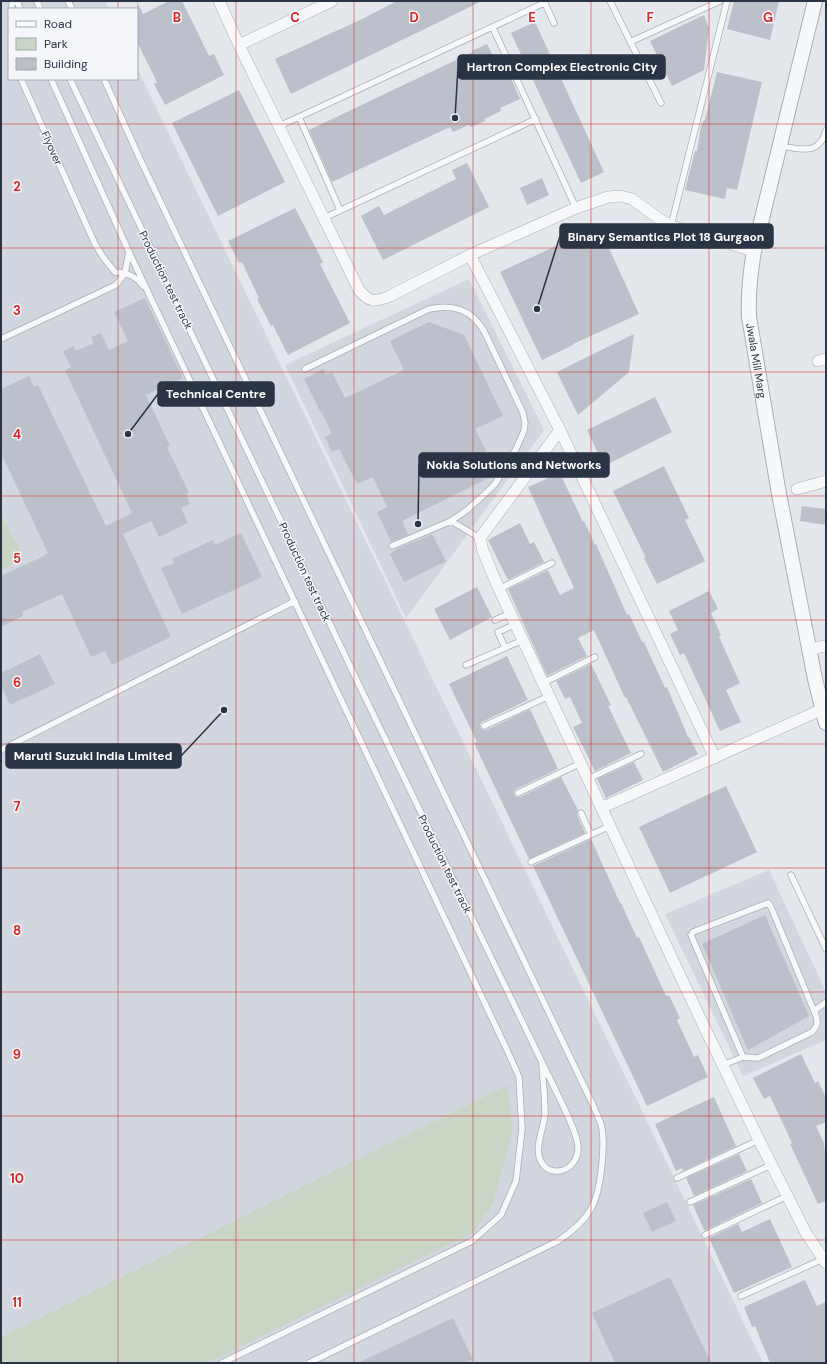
<svg xmlns="http://www.w3.org/2000/svg" width="827" height="1364" viewBox="0 0 827 1364" font-family="'DM Sans',sans-serif">
	<style>
		.built { fill: #d2d6de }
		.green { fill: #c9d6c5 }
		.building { fill: #bbc0ca }
		.lines { fill: none; stroke-linecap: round; stroke-linejoin: round }
		.service-casing { stroke: #a9aeb7; stroke-width: 7 }
		.minor-casing { stroke: #a9aeb7; stroke-width: 12 }
		.tertiary-casing { stroke: #a9aeb7; stroke-width: 16 }
		.service { stroke: #f7f8fa; stroke-width: 5.5 }
		.minor { stroke: #f7f8fa; stroke-width: 11 }
		.tertiary { stroke: #f7f8fa; stroke-width: 14 }
		.grid { fill: none; stroke: #d62828; stroke-width: 1; stroke-opacity: 0.55 }
		.labels { text-anchor: middle; dominant-baseline: central; stroke-width: 3; stroke-linejoin: round; paint-order: stroke }
		.street-label { font-size: 11px; fill: #2b3445; stroke: #f4f6f9 }
		.grid-label { font-size: 13px; text-anchor: middle; font-weight: bold; fill: #d62828; stroke: #f4f6f9; stroke-width: 3; stroke-linejoin: round; paint-order: stroke }
		.leader { fill: none; stroke: #2b3445; stroke-width: 1.5 }
		.callout-dot { fill: #2b3445; stroke: #f4f6f9; stroke-width: 1.5 }
		.callout { fill: #2b3445; stroke: #2b3445; stroke-width: 1.5 }
		.callout-label { font-size: 12px; text-anchor: middle; font-weight: bold; fill: #fff }
	</style>
	<rect width="100%" height="100%" fill="#e4e7ec"/>
	<path class="built" d="M1,1H105L109,9H9V79H137V68L523,866L645,1117L763,1363H1Z
		M469,279L544,430L406,618L285,365Z
		M769,870L826,992V1040L743,1076L665,914Z"/>
	<path class="green" d="M1,514L24,559L2,570L1,568Z
		M508,1085L512,1131L493,1203L474,1232L207,1363H1V1337Z"/>
	<path class="building" d="M137,1L143,14L169,1H182L209,56L214,54L224,75L165,105L154,84L157,82L137,42Z
		M397,1H482L291,94L275,59L360,20Z
		M734,1H779L770,40L727,29Z
		M704,15L709,29L704,70L672,86L650,41Z
		M535,22L604,172L581,183L511,33Z
		M487,44L504,79L510,76L520,99L500,108L501,111L484,119L485,121L471,127L469,125L453,132L450,127L332,182L309,130L473,52L472,51Z
		M717,72L762,82L737,190L727,188L725,199L685,190L695,151H697L701,126L704,120H705Z
		M239,90L285,182L218,216L172,123Z
		M467,163L489,207L383,260L361,216L379,206L384,215L456,179L452,170Z
		M542,178L549,195L527,205L520,188Z
		M295,208L323,262L320,264L350,323L288,355L273,325L271,326L257,299L259,298L242,262L239,263L228,241Z
		M599,226L639,314L573,344V345L542,360L500,272Z
		M145,298L183,378L146,395L170,446L167,447L189,493L186,494L190,504L181,508L188,523L159,537L151,521L123,534L171,637L112,665L105,651L91,657L62,594L22,612L23,616L1,627V576L44,556V555L48,553L1,453V389L29,376L34,387L38,385L106,526L132,513L65,370L71,367L63,351L74,346L76,351L94,343L91,337L101,333L109,350L128,341L114,312Z
		M429,322L464,335L503,416L475,429L497,473L495,475L402,521L408,535L391,542L377,512L387,507L373,477L357,484L339,449L332,452L325,437L332,434L322,412L321,413L304,379L323,369L326,375L332,372L345,398L404,370L390,341Z
		M634,334L629,372L578,415L557,372Z
		M655,397L672,432L604,466L587,430Z
		M664,466L689,518L685,520L705,561L657,584L644,558H646L613,491Z
		M560,473L583,522L584,521L595,545L596,544L627,615L629,614L642,642H644L665,688L667,687L688,737H689L698,754L663,772L626,697L625,698L594,630L578,638L587,656L547,676L508,589L548,570L560,595L574,588L528,487Z
		M802,506L826,509V525L800,521Z
		M520,523L530,544L534,542L544,562L508,580L488,540Z
		M241,533L262,577L182,614L161,568L174,563L172,559L213,540L215,545Z
		M432,534L446,561L404,582L390,554L395,551V550L412,542V543Z
		M477,587L492,617L450,640L434,609Z
		M709,591L718,609L711,613L721,635L719,637L740,683L726,690L741,722L720,731L684,653L680,655L670,634L678,630L669,611Z
		M40,654L55,684L10,705L1,685V673Z
		M507,656L528,700L482,722L480,724V727L482,730H486L530,709L558,769L516,789L514,791V794L516,797H520L561,777L578,810L577,815L585,833L529,859L474,743L477,742L449,684Z
		M591,664L611,705L608,706L631,753L595,771L573,727L582,723L570,697L565,699L556,681Z
		M634,762L643,780L606,798L597,779Z
		M726,786L757,852L670,893L639,827Z
		M591,839L620,903H621L637,938L639,937L666,996L669,995L680,1018L677,1020L694,1057L698,1055L708,1077L647,1106L533,866Z
		M765,915L809,1016L748,1050L702,944Z
		M801,1054L815,1083L818,1081L826,1098V1122L816,1126L824,1143L826,1163V1201L818,1204L790,1144L792,1143L770,1096L764,1099L753,1078Z
		M714,1097L736,1146L683,1171L682,1168L676,1171L655,1124Z
		M739,1154L747,1171L694,1196L686,1178Z
		M751,1179L762,1203L706,1230H704L693,1205Z
		M667,1202L676,1221L652,1232L643,1213Z
		M770,1219L792,1267L734,1293L709,1238L738,1224L742,1232Z
		M670,1277L711,1363H615L592,1313Z
		M805,1280L817,1306L826,1302V1363H770L755,1326L752,1327L744,1307Z
		M453,1318L473,1360L465,1363H358Z"/>
	<g class="lines">
		<g class="service-casing">
			<path id="service" d="M17,1L20,9
				M37,1L40,9
				M68,1L72,9
				M544,1L554,23
				M610,1L661,103
				M11,9L13,1
				M493,28L576,208
				M630,42L720,1
				M21,79L95,244L103,257L115,272C127,273 136,276 143,286
				M51,79L129,252L507,1050L519,1077L522,1129L516,1181L501,1215L472,1241L222,1363
				M70,79L362,691L554,1087C561,1102 577,1131 578,1147C579,1173 545,1181 539,1156C536,1143 544,1127 545,1114C545,1097 543,1081 542,1064
				M104,79L140,159L594,1107C596,1113 599,1118 601,1124C606,1143 601,1192 591,1209C583,1223 570,1233 558,1241L309,1363
				M279,126L299,117
				M780,146C800,149 820,156 826,130
				M340,210L299,117L544,3
				M324,218L536,119
				M671,226L727,1
				M1,339L116,285L125,273L129,252
				M305,369L429,309C453,304 471,309 484,331L523,413L525,423L524,431L516,449L495,484L487,492L467,510L451,521L392,546
				M451,521L480,538
				M499,589L552,563
				M495,620L511,613
				M505,648L498,632L516,624
				M466,665L523,640
				M543,683L595,657
				M484,726L549,696
				M1,750L295,601
				M588,779L641,754
				M518,793L581,763
				M581,813L591,835
				M531,862L610,826
				M791,875L826,949
				M814,1011L826,1002
				M723,1065L743,1057L758,1058L812,1032C819,1025 818,1019 814,1011L771,907L768,903L693,932L691,935L743,1057
				M677,1178L759,1140
				M690,1202L771,1165
				M705,1235L787,1196
				M741,1296L823,1259"/>
		</g>
		<g class="minor-casing">
			<path id="minor" d="M219,1L239,45L359,290C370,303 375,302 390,296L470,255L576,208L608,197L620,196L632,199L658,218L671,226L754,251
				M239,45L332,1
				M470,255L560,430L715,758
				M818,361L826,359
				M560,430L480,538L483,551L499,589L700,1018L759,1140L806,1233L826,1263
				M797,489L826,481
				M809,649L826,646
				M601,808L823,709"/>
		</g>
		<g class="tertiary-casing">
			<g id="tertiary">
				<path id="s1" d="M815,1L754,251C750,274 748,293 749,317L779,494L815,679L826,723"/>
			</g>
		</g>
		<use href="#service" class="service"/>
		<use href="#minor" class="minor"/>
		<use href="#tertiary" class="tertiary"/>
	</g>
	<path class="grid" d="M118,1V9M236,1V1363M354,1V1363M473,1V1363M591,1V1363M709,1V1363M118,79V1363M1,124H826M1,248H826M1,372H826M1,496H826M1,620H826M1,744H826M1,868H826M1,992H826M1,1116H826M1,1240H826"/>
	<g class="labels">
		<g class="street-label">
			<text transform="translate(52 148) rotate(66)">Flyover</text>
			<text transform="translate(166 280) rotate(64)">Production test track</text>
			<text stroke="none"><textPath href="#s1" startOffset="368">Jwala Mill Marg</textPath></text>
			<text transform="translate(305 572) rotate(65)">Production test track</text>
			<text transform="translate(445 864) rotate(64)">Production test track</text>
		</g>
	</g>
	<g class="grid-label">
		<text x="177" y="22">B</text>
		<text x="295" y="22">C</text>
		<text x="414" y="22">D</text>
		<text x="532" y="22">E</text>
		<text x="650" y="22">F</text>
		<text x="768" y="22">G</text>
		<text x="17" y="191">2</text>
		<text x="17" y="315">3</text>
		<text x="17" y="439">4</text>
		<text x="17" y="563">5</text>
		<text x="17" y="687">6</text>
		<text x="17" y="811">7</text>
		<text x="17" y="935">8</text>
		<text x="17" y="1059">9</text>
		<text x="17" y="1183">10</text>
		<text x="17" y="1307">11</text>
	</g>
	<path class="leader" d="M455 118L458 67M537 309L560 236M128 434L158 394M418 524L419 465M224 710L181 756"/>
	<g class="callout-dot">
		<circle cx="455" cy="118" r="4"/>
		<circle cx="537" cy="309" r="4"/>
		<circle cx="128" cy="434" r="4"/>
		<circle cx="418" cy="524" r="4"/>
		<circle cx="224" cy="710" r="4"/>
	</g>
	<g class="callout">
		<rect x="458" y="55" width="207" height="24" rx="4"/>
		<rect x="560" y="224" width="213" height="24" rx="4"/>
		<rect x="158" y="382" width="116" height="24" rx="4"/>
		<rect x="419" y="453" width="190" height="24" rx="4"/>
		<rect x="6" y="744" width="175" height="24" rx="4"/>
	</g>
	<g class="callout-label">
		<text x="562" y="71">Hartron Complex Electronic City</text>
		<text x="666" y="241">Binary Semantics Plot 18 Gurgaon</text>
		<text x="216" y="398">Technical Centre</text>
		<text x="514" y="469">Nokia Solutions and Networks</text>
		<text x="93" y="760">Maruti Suzuki India Limited</text>
	</g>
	<rect width="827" height="1364" fill="none" stroke="#2b3445" stroke-width="4"/>
	<rect x="8" y="8" width="130" height="72" fill="#f4f6f9" stroke="#a4a8b1"/>
	<rect x="16" y="21" width="20" height="6" fill="#f7f8fa" stroke="#a4a8b1"/>
	<text x="44" y="28" font-size="12" fill="#2b3445">Road</text>
	<rect x="16" y="38" width="20" height="12" fill="#c9d6c5" stroke="#a4a8b1"/>
	<text x="44" y="48" font-size="12" fill="#2b3445">Park</text>
	<rect x="16" y="58" width="20" height="12" fill="#bbc0ca" stroke="#a4a8b1"/>
	<text x="44" y="68" font-size="12" fill="#2b3445">Building</text>
</svg>
